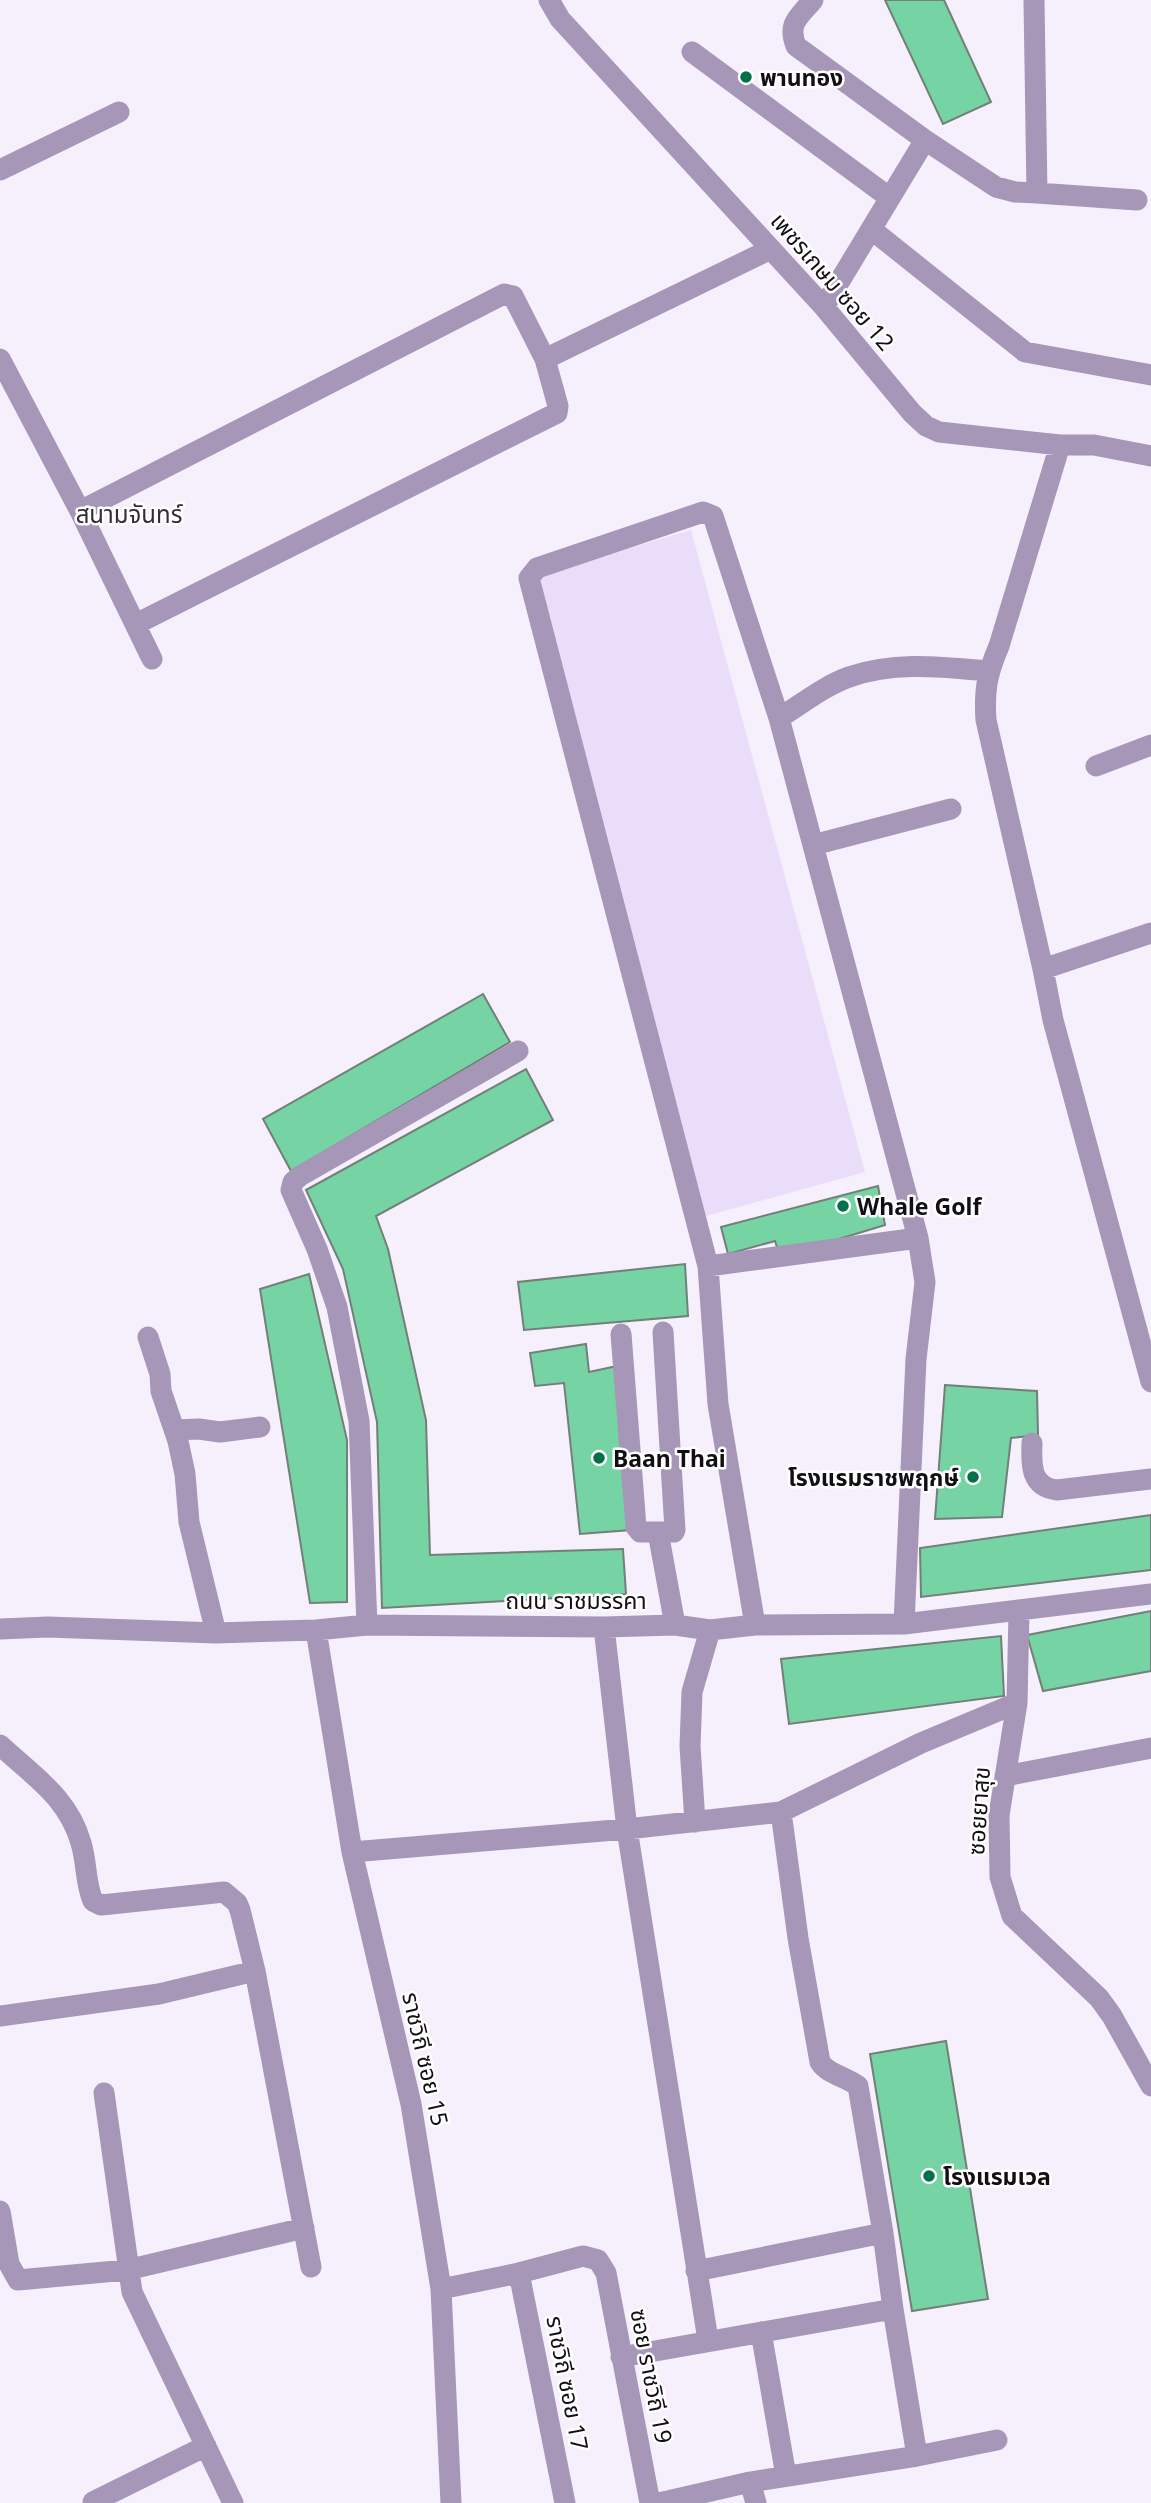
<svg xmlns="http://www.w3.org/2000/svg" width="1151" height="2503" viewBox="0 0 1151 2503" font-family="'Noto Sans','Noto Sans Thai',sans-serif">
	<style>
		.grass { fill: #eaddfa }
		.building { fill: #75d3a4; stroke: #737f78; stroke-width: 2 }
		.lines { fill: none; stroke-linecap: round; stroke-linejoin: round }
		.minor { stroke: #a696b7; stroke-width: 21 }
		.poi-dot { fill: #02714a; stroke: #fff; stroke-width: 2.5 }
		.labels { text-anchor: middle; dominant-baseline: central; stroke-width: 5; stroke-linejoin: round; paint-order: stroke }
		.poi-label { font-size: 23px; font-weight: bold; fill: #110f13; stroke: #fff; text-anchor: start }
		.street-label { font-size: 23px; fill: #110f13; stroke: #fff }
		.neighbourhood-label { font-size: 24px; fill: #322d37; stroke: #fff }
	</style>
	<rect width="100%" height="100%" fill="#f6f0fd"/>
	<path class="grass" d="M691,530L865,1172L699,1218L535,576Z"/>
	<path class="building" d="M885,0H944L991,102L943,124Z
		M483,994L510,1042L291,1171L263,1119Z
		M526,1069L553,1120L376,1216L388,1249L426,1420L430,1555L623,1549L626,1594L382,1608L377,1422L343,1269L306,1190Z
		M878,1186L885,1225L780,1257L775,1241L728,1254L721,1227Z
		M685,1264L688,1316L524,1330L518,1282Z
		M309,1274L347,1440V1602L310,1603L260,1289Z
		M586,1344L589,1372L617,1366L631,1530L580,1534L564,1383L535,1386L530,1353Z
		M945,1385L1037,1391L1038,1435L1011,1438L1002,1517L935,1519Z
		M1151,1515V1570L921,1597L920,1548Z
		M1151,1611V1671L1043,1691L1027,1635Z
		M1001,1636L1004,1696L789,1724L781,1659Z
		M946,2041L988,2299L912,2311L870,2054Z"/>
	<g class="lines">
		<path class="minor" d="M549,0L560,19L824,307L912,413L926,426L939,432L1060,445H1094L1151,456
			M813,0C799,17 787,23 796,46L925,140L996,187L1015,192L1037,193
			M1034,0L1037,193L1137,200
			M692,52L890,198
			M0,170L119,112
			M871,229L1025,352L1151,375
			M824,307L925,140
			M0,359L80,511L152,659
			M545,359L771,249
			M1060,445L999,646C987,674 984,690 986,720L1043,969L1053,1020L1151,1382
			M80,511L504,294L513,296L545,359L558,406L557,413L136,624
			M779,718C802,704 824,686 849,677C895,661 942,667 988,671
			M1096,766L1151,745
			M813,845L951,809
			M1043,969L1151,933
			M708,1266L918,1238
			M663,1332L675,1530L674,1532H658L675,1625
			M621,1334L636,1527L640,1532H658
			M148,1337L160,1374L161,1391L178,1441L185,1474L189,1522L216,1633
			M174,1430L199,1429L220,1432L260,1427
			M1032,1443C1031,1466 1031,1487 1057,1490L1151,1479
			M1019,1612L1017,1703L999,1815L1000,1877L1012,1916L1099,1998L1112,2016L1151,2086
			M367,1625L359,1421L337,1307L317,1249L291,1190L293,1182L300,1176L518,1051
			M755,1625L718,1404L708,1266L529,578L537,568L703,512L713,516L779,718L918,1238L925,1282L916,1359L904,1624
			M0,1629L48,1627L216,1633L316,1630L367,1625L604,1627L675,1625L710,1630L755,1625L904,1624L1151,1594
			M316,1630L352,1852L411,2104L441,2289L451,2503
			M0,1745C33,1776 68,1797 81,1843C87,1862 85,1883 93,1901L101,1905L111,1904L224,1892L237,1903L240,1910L255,1971
			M1005,1776L1151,1748
			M781,1812L798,1938L820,2062C827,2074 847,2077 858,2086L883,2233L893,2309
			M695,1822L690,1746L692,1692L710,1630
			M352,1852L627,1829L604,1627
			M0,2016L159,1994L255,1971L311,2267
			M104,2093L132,2292L233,2503
			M0,2211L9,2264L18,2280L127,2270L304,2228
			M696,2271L883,2233
			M519,2273L565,2503
			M441,2289L519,2273L583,2256L598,2260L606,2273L650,2503
			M761,2332L786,2476
			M708,2340L627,1829L781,1812L921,1743L1017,1703
			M621,2357L893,2309L917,2456L750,2482L659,2503
			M917,2456L997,2440
			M750,2482L756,2503
			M93,2502L206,2446"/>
	</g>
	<g class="poi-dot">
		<circle cx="746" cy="77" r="7"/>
		<circle cx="843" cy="1206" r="7"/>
		<circle cx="599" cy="1458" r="7"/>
		<circle cx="973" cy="1477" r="7"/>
		<circle cx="929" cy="2176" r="7"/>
	</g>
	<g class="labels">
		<g class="poi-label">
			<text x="760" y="77">พานทอง</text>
			<text x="857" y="1206">Whale Golf</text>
			<text x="613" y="1458">Baan Thai</text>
			<text x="959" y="1477" text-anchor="end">โรงแรมราชพฤกษ์</text>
			<text x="943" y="2176">โรงแรมเวล</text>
		</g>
		<g class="street-label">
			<text transform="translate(833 281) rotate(49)">เพชรเกษม ซอย 12</text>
			<text x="576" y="1600">ถนน ราชมรรคา</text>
			<text transform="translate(978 1811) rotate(-86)">ซอยยาสุข</text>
			<text transform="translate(426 2059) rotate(77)">ราชวิถี ซอย 15</text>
			<text transform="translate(652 2376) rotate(79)">ซอย ราชวิถี 19</text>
			<text transform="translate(568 2383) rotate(79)">ราชวิถี ซอย 17</text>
		</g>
		<g class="neighbourhood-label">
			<text x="129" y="513">สนามจันทร์</text>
		</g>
	</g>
</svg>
